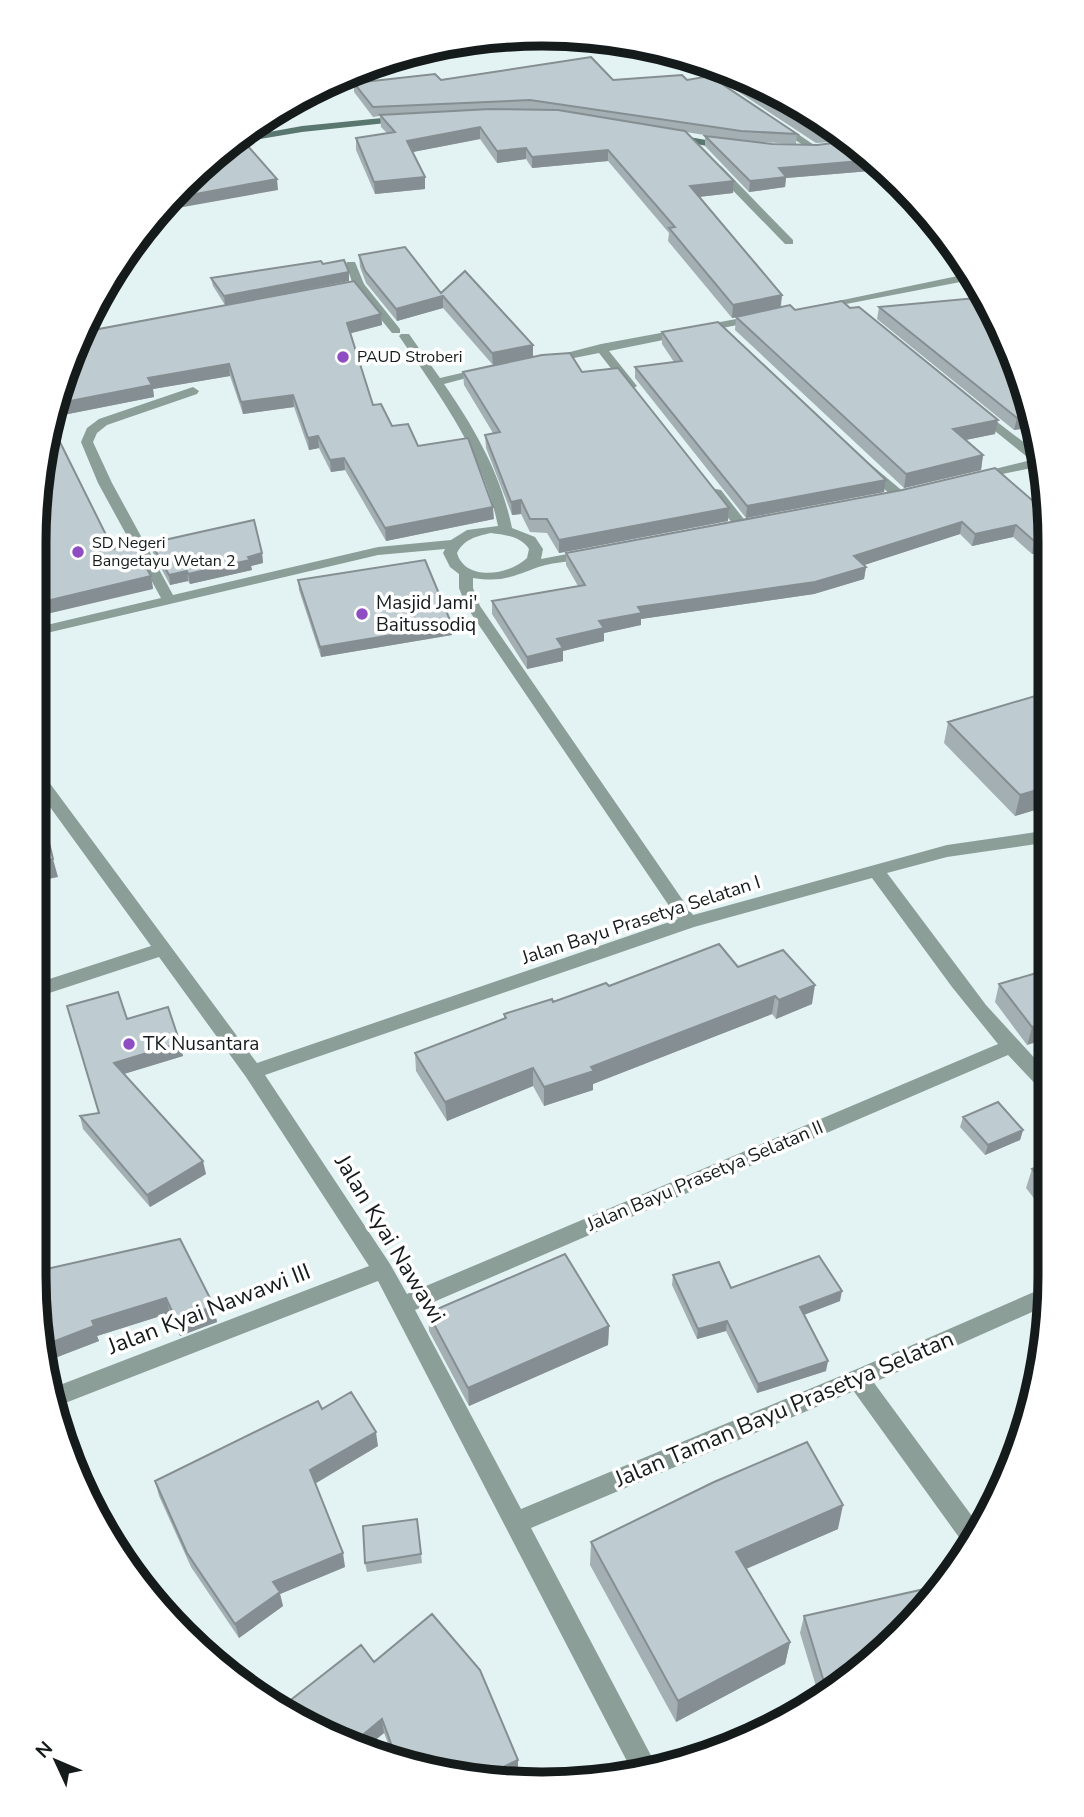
<svg xmlns="http://www.w3.org/2000/svg" width="1084" height="1817" viewBox="0 0 1084 1817" font-family="'Nunito Sans',sans-serif">
	<style>
		.lines { fill: none; stroke-linecap: round; stroke-linejoin: round }
		.lane { fill: #8b9e98; fill-rule: evenodd }
		.street { fill: #8b9e98; fill-rule: evenodd }
		.secondary { fill: #5a776f; fill-rule: evenodd }
		.wall { fill: #a3afb3 }
		.shaded-wall { fill: #858e92 }
		.building { fill: #becbd0; stroke: #858e92; stroke-width: 2 }
		.poi-dot { fill: #8e4dc2; stroke: #fff; stroke-width: 2.5 }
		.labels { text-anchor: middle; dominant-baseline: central; stroke-width: 7; stroke-linejoin: round; paint-order: stroke }
		.far-poi-label { font-size: 16px; fill: #151b1b; stroke: #fff; text-anchor: start }
		.poi-label { font-size: 19px; fill: #151b1b; stroke: #fff; text-anchor: start }
		.street-label { font-size: 19px; fill: #151b1b; stroke: #fff }
		.near-street-label { font-size: 23px; fill: #151b1b; stroke: #fff }
		.rim { fill: none; stroke: #151b1b; stroke-width: 9 }
	</style>
	<rect width="100%" height="100%" fill="#e3f3f3"/>
	<g class="lines">
		<path class="lane" d="M858,1369L866,1372L980,1527L969,1549L966,1547L850,1386L847,1379L850,1372Z"/>
		<path class="street" d="M661,50L677,54L730,89L722,91Z
			M774,122H780L823,151L815,153L774,126Z
			M713,166H721L793,240V244H785L713,170Z
			M347,262H355L364,284L400,329V333H392L353,285L346,264Z
			M972,273L976,279L820,309L814,306Z
			M758,315L762,316V320L609,351L637,386L631,390L627,389L599,353L549,363L543,359L601,344Z
			M401,334H409L440,378L487,367L493,371L444,384C475,429 501,474 512,528L535,537L543,549L541,559L588,550L595,554L588,558C570,562 549,562 533,569C509,578 500,582 473,578V588L480,606L693,915L947,845L1050,830V842L947,857L887,873L986,1005L1050,1075V1094L1043,1092L1008,1055L415,1310L521,1509L850,1372L1050,1285V1304L866,1386L531,1528L656,1765L631,1769L378,1281L55,1407L52,1388L369,1266L246,1077L159,957L34,998V984L151,946L34,785V769L40,770L257,1063L678,919L466,606L459,588V574L450,567L443,553L445,549L378,555L34,636V628L161,598L98,483L81,442L87,428L99,419L193,387L199,391L197,394L107,425L97,433L93,442L112,483L173,595L378,547L451,540L467,530L498,526C483,453 440,396 399,336ZM491,533C505,535 521,536 529,549L527,558C510,575 465,582 457,553C464,539 477,536 491,533ZM872,878L952,987L998,1044L407,1294L390,1264L265,1075L694,927Z
			M979,408L1039,454L1041,466L974,480V474L1031,460L975,415L973,412Z
			M869,463L905,493V499H895L864,470L863,467Z
			M716,489L721,490L747,523V529H737L711,496V490Z"/>
		<path class="secondary" d="M402,116L405,117V121L302,132L229,144L236,138L302,126Z
			M673,134L728,144L733,147L728,150L670,139V135Z"/>
	</g>
	<path class="wall" d="M725,73L825,119L849,141L816,143L725,83Z
		M441,80H687L797,134L796,144L742,141L772,144L817,145L850,141L882,170L786,178L785,187L749,192L705,146V136L735,140L686,132L734,181L733,193L699,197L782,295L781,307L795,310L995,434L966,440L983,455L981,470L904,488L735,330L736,317L732,318L668,241L669,233L608,161L532,168L526,159L497,163L480,139L412,152L425,189L375,194L356,150V138L387,133L381,127L380,116L373,117L354,92V83Z
		M359,255L441,293L533,345V357L582,372L729,508L728,521L559,553L547,533L530,532L521,514L512,515L486,448L485,435L493,433L464,385L463,372L518,360L493,365L443,308L397,321L366,283L360,267Z
		M323,264L349,272V281L225,305L213,286L211,278Z
		M879,307L1033,427L1014,430L877,319Z
		M381,314L382,325L351,333L373,405L392,426L418,446L494,519L386,541L345,470L331,472L319,448L309,450L294,407L243,414L230,376L153,389L154,397L53,417Z
		M662,332L886,480L884,492L746,518L635,378V367L674,362L662,344Z
		M1033,501L1050,508V551L1048,550L1032,554L1013,537L972,546L960,534L864,565L866,567L864,579L814,594L641,619V625L604,633V641L563,651V661L527,669L492,614V601L578,586L566,565V553Z
		M34,508L113,549L151,576L153,589L45,562L34,539Z
		M151,543L262,553L263,563L251,566L252,570L190,584L188,581L170,585L153,553Z
		M298,580L452,625V635L321,657L299,590Z
		M1050,710V823L1035,810L1015,816L944,743L948,722Z
		M738,967L812,1004L776,1019L772,1014L593,1084V1090L544,1106L533,1086L447,1121L416,1071L415,1053L504,1018V1014L609,986Z
		M1050,969L1027,1045L995,1002L999,984Z
		M127,1019L180,1043L183,1056L124,1074L206,1174L150,1207L83,1129L80,1116L99,1113Z
		M963,1117L1023,1130L1020,1140L985,1155L960,1127Z
		M1050,1162V1219L1026,1188L1032,1169Z
		M180,1239L217,1322L180,1336L170,1313L97,1336L99,1341L47,1361Z
		M673,1275L731,1288L840,1301L804,1315L826,1371L757,1393L726,1331L697,1339L672,1285Z
		M428,1313L609,1326L608,1345L469,1406L429,1331Z
		M322,1409L378,1446L315,1483L345,1567L280,1594L283,1606L239,1638L191,1567L159,1496L155,1481Z
		M417,1519L422,1563L367,1572L365,1563Z
		M838,1529L746,1569L790,1642L785,1664L676,1722L590,1565L591,1542Z
		M804,1616L851,1679L819,1696L800,1633Z
		M374,1662L518,1773L508,1778L394,1759L384,1733L364,1749L283,1706Z"/>
	<path class="shaded-wall" d="M480,127V139L408,153L407,141Z
		M526,148V159L497,163V151Z
		M608,150V161L532,168V157Z
		M872,160L882,170L786,178L785,187L749,192L750,181L779,168Z
		M425,177V189L375,194L374,182Z
		M277,179L278,190L161,211V209L169,199Z
		M734,181L733,193L689,198L690,186Z
		M349,272V281L225,305L224,296Z
		M782,295L780,308L732,318L733,305Z
		M443,296V308L397,321L396,309Z
		M381,314L382,325L348,334L347,323Z
		M533,345V357L493,365L492,353Z
		M229,364L230,376L153,389L154,397L53,417L55,404L148,378Z
		M293,395L294,407L243,414L241,402Z
		M1031,415L1033,427L1014,430L1017,418Z
		M998,420L995,434L950,443L953,429Z
		M318,436L319,448L309,450L308,438Z
		M983,455L981,470L904,488L906,474Z
		M344,458L345,470L331,472L330,460Z
		M886,480L884,492L746,518L747,506Z
		M521,500V514L512,515L511,502Z
		M493,507L494,519L386,541L385,528Z
		M729,508L728,521L559,553V540Z
		M962,522L960,534L852,569L854,556Z
		M1016,525L1013,537L972,546L975,534Z
		M1050,537L1048,550L1032,554L1034,541Z
		M262,553L263,563L251,566L252,570L190,584L188,574Z
		M866,567L864,579L814,594L641,619V625L604,633V641L563,651V661L527,669V657L557,639L599,621L638,607Z
		M187,571L188,581L170,585L169,575Z
		M151,576L153,589L34,617V604Z
		M452,625V635L321,657L320,647Z
		M1040,789L1035,810L1015,816L1020,795Z
		M53,859L58,877L34,882V863Z
		M815,985L812,1004L776,1019L779,1000Z
		M775,996L772,1014L593,1084V1090L544,1106V1087L591,1067Z
		M1050,1022V1038L1027,1045L1032,1027Z
		M180,1043L183,1056L117,1076L114,1063Z
		M533,1068V1086L447,1121L445,1102Z
		M1023,1130L1020,1140L985,1155L988,1145Z
		M203,1161L206,1174L150,1207L147,1195Z
		M842,1291L840,1301L798,1317L800,1307Z
		M166,1298L170,1313L97,1336L99,1341L47,1361L45,1345L92,1321Z
		M214,1306L217,1322L180,1336L176,1320Z
		M727,1321L726,1331L697,1339L698,1329Z
		M609,1326L608,1345L469,1406L468,1388Z
		M828,1361L826,1371L757,1393L758,1384Z
		M376,1432L378,1446L313,1485L310,1470Z
		M843,1505L838,1529L732,1575L736,1552Z
		M343,1553L345,1567L280,1594L283,1606L239,1638L235,1624L273,1582Z
		M790,1642L785,1664L676,1722L678,1701Z
		M382,1719L384,1733L364,1749L353,1743Z
		M518,1760V1773L508,1778L486,1775Z"/>
	<path class="building" d="M591,57L613,80L682,75L687,80L710,76L797,134L741,131L530,100L373,107L354,83L435,74L441,80Z
		M734,71L825,119L839,131L817,133L725,73Z
		M490,109L558,110L685,131L734,181L690,186L782,295L733,305L669,228L675,227L608,150L532,157L526,148L497,151L480,127L407,141L425,177L374,182L356,138L395,132L380,115Z
		M239,136L277,179L169,199L183,182Z
		M705,136L772,144L817,145L850,141L872,160L779,168L786,177L750,181Z
		M405,247L441,293L465,271L533,345L492,353L443,296L396,309L365,271L359,255Z
		M344,260L349,272L224,296L211,278L321,261L323,264Z
		M354,281L381,314L347,323L373,405L381,404L392,426L408,424L418,446L468,438L493,507L385,528L344,458L330,460L318,436L308,438L293,395L241,402L229,364L148,378L152,385L55,404L60,378L83,332Z
		M987,297L1024,379L1031,415L1017,418L879,307Z
		M842,301L850,308L859,307L998,420L953,429L983,455L906,474L736,317L790,305L795,310Z
		M718,322L886,480L747,506L635,367L682,361L662,332Z
		M570,353L582,372L618,368L729,508L559,540L547,519H530L521,500L511,502L485,435L500,432L463,372L542,355Z
		M51,424L113,549L133,544L151,576L34,604V564L47,561L34,533V508Z
		M995,468L1033,501L1047,497L1050,508V537L1034,541L1016,525L975,534L962,522L854,556L866,567L815,582L638,607L642,613L599,621L604,628L557,639L563,648L527,657L492,601L585,585L566,553L902,490Z
		M254,520L262,553L248,557L250,560L188,574L187,571L169,575L151,543Z
		M425,560L452,625L320,647L298,580Z
		M1035,696L1050,710V798L1040,789L1020,795L948,722Z
		M43,818L53,859L34,863V820Z
		M719,944L738,967L783,950L815,985L779,1000L775,996L591,1067L594,1071L544,1087L533,1068L445,1102L415,1053L506,1018L504,1014L552,999L553,1002L606,983L609,986Z
		M1050,969V1022L1032,1027L999,984Z
		M118,992L127,1019L168,1007L180,1043L114,1063L203,1161L147,1195L80,1116L99,1113L67,1006Z
		M998,1102L1023,1130L988,1145L963,1117Z
		M1050,1162V1191L1032,1169Z
		M180,1239L214,1306L176,1320L166,1298L92,1321L94,1326L45,1345L33,1272Z
		M565,1254L609,1326L468,1388L428,1313Z
		M819,1256L842,1291L800,1307L828,1361L758,1384L727,1321L698,1329L673,1275L719,1262L731,1288Z
		M351,1392L376,1432L310,1470L343,1553L273,1582L280,1592L235,1624L187,1553L155,1481L318,1401L322,1409Z
		M807,1442L843,1505L736,1552L790,1642L678,1701L591,1542L714,1482Z
		M417,1519L421,1554L365,1563L363,1526Z
		M929,1588L931,1594L851,1679L827,1692L804,1616Z
		M432,1614L480,1670L518,1760L486,1775L397,1760L382,1719L353,1743L283,1706L361,1645L374,1662Z"/>
	<g class="poi-dot">
		<circle cx="343" cy="357" r="7"/>
		<circle cx="78" cy="552" r="7"/>
		<circle cx="362" cy="614" r="7"/>
		<circle cx="129" cy="1044" r="7"/>
	</g>
	<g class="labels">
		<g class="far-poi-label">
			<text x="357" y="357">PAUD Stroberi</text>
			<text x="92" y="543">SD Negeri<tspan x="92" dy="18">Bangetayu Wetan 2</tspan></text>
		</g>
		<g class="poi-label">
			<text x="376" y="603">Masjid Jami'<tspan x="376" dy="22">Baitussodiq</tspan></text>
			<text x="143" y="1044">TK Nusantara</text>
		</g>
		<g class="street-label">
			<text transform="translate(641 920) rotate(-18)">Jalan Bayu Prasetya Selatan I</text>
			<text transform="translate(705 1176) rotate(-23)">Jalan Bayu Prasetya Selatan II</text>
		</g>
		<g class="near-street-label">
			<text transform="translate(390 1239) rotate(59)">Jalan Kyai Nawawi</text>
			<text transform="translate(209 1309) rotate(-21)">Jalan Kyai Nawawi III</text>
			<text transform="translate(784 1409) rotate(-23)">Jalan Taman Bayu Prasetya Selatan</text>
		</g>
	</g>
	<path d="M0 0H1084V1817H0ZM542 46H542A496 496 0 0 1 1038 542V1276A496 496 0 0 1 542 1772H542A496 496 0 0 1 46 1276V542A496 496 0 0 1 542 46Z" fill="#fff" fill-rule="evenodd"/>
	<path class="rim" d="M542 46H542A496 496 0 0 1 1038 542V1276A496 496 0 0 1 542 1772H542A496 496 0 0 1 46 1276V542A496 496 0 0 1 542 46Z"/>
	<g transform="translate(56 1761) rotate(314)" stroke="#ffffff" stroke-width="5" paint-order="stroke">
	<path d="M0-5L12 26L0 18L-12 26Z" fill="#151b1b"/>
	<text y="-10" font-size="19" font-weight="bold" text-anchor="middle" fill="#151b1b">N</text>
	</g>
</svg>
